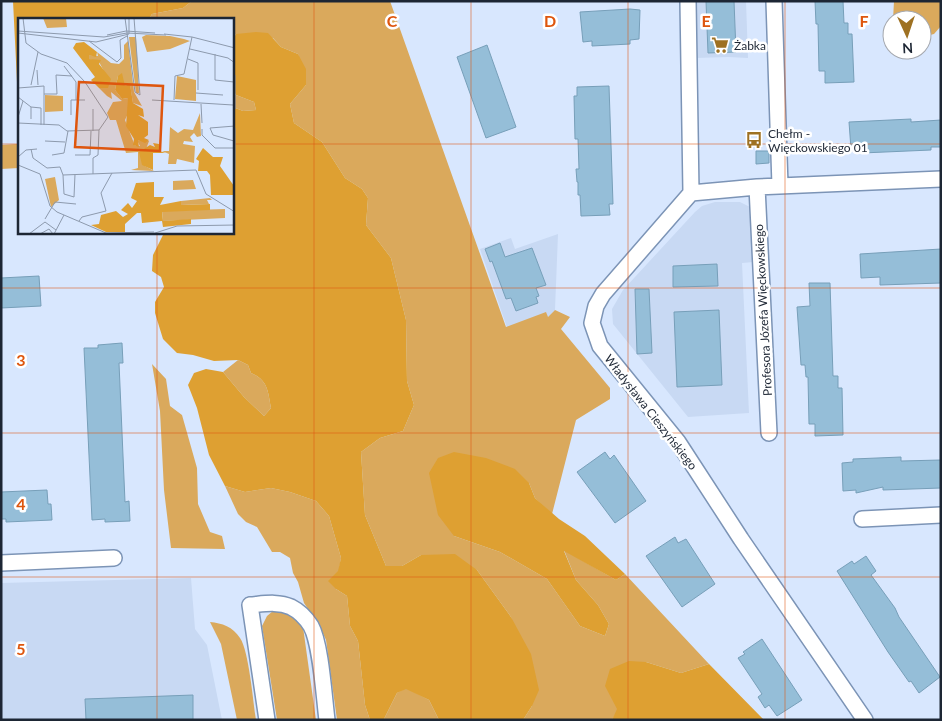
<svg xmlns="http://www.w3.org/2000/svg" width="942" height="721" viewBox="0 0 942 721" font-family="Lato,sans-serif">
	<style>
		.built { fill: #c8d9f3 }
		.green { fill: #daa95c }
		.forest { fill: #dea032 }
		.building { fill: #95bed8; stroke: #779fb9 }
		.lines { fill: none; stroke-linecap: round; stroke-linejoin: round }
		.minor-casing { stroke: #7c94b6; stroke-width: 18 }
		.minor { stroke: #fff; stroke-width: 15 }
		.grid { fill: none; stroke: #de560e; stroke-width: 1; stroke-opacity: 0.55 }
		.labels { text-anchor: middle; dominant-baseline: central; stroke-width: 5; stroke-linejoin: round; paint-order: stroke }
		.poi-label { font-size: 12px; fill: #1d2634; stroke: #fff; text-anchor: start }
		.street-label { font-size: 12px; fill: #1d2634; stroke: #fff }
		.inset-road { fill: none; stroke: #8d9aad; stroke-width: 1 }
		.view { fill: #de560e; fill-opacity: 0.15; stroke: #de560e; stroke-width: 2.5 }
		.inset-edge { fill: none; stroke: #1d2634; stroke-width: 2.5 }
		.grid-label { font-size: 16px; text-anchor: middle; font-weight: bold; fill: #de560e; stroke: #fff; stroke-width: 5; stroke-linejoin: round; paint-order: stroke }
	</style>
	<rect width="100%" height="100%" fill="#d8e7fe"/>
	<path class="built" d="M695,1H746L748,58L728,57L695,58Z
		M715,202H740L752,208L754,262L742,263L749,413L688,417L613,324L612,309L623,290L695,212L702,206Z
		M558,234L555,310L523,345L514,348L480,249L511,238L515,249Z
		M191,578L195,629L207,645L222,720H1V583Z"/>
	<path class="green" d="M192,1H390L506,327L546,312L548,317L555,310L570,317L561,329L610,388V399L576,420L552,514L535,498L529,483L454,536L500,552L547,579L580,626L605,636L609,624L598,605L576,580L564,550L616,580L625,574L709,664L681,673L646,662L612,720H523L532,706L511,617L477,570L421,555L402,566H386L365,515L361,452L380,438L403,431L414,405L407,381L406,320L391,258L366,225L368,198L362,189L345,178L322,142L294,123L290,104L306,85L298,54L281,47L273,38L236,34L233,39L232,19H149L152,14L183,8Z
		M894,1H941V26L934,34L922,37V20H893Z
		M232,90L236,95L254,102L256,110L243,111L233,107Z
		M19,144V168L1,169V145Z
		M238,360L248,365L251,373C268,380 268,392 271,408L264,416L244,397L223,372Z
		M152,364L166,379L170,406L182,415L197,468L198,504L210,532L222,536L225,549L171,548L164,490L160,411Z
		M225,486L245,492L271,488L290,492L316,501L329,516L341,558L336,589L347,596L350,626L358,641L365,705L370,720H337L326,640L320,627L304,603L298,582L293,573L290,558L280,552H272L257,527L246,522L238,514Z
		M273,611L290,614L303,627L316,720H277L262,626L267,616Z
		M210,622C222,623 233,627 240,638C249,651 253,702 256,720H237L221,644Z
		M406,688L429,700L439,720H378L384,719L397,693Z"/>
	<path class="forest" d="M13,1H192L183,8L152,14L149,19H19V82H17Z
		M256,32L268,33L281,47L298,54L306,69V85L290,104L294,123L322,142L345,178L362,189L368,198L366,225L391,258L406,320L407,381L414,405L403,431L380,438L361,452L365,515L386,566H402L421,555L455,554L477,570L511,617L531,654L539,690L532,706L523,720H439L429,700L406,689L397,693L384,719L370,720L365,705L358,641L350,626L347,596L336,589L328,581L338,571L341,558L329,516L316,501L290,492L271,488L245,492L225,486L209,455L197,408L188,385L194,373L206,369L223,372L244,397L264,416L271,408C268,392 268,380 251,373L248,365L238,360L214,361L193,355L177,353L163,339L155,313V302L164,287L161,277L152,271L153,255L164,233L232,232L233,107L243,111L256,110L254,102L236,95L233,90V39L236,34Z
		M454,452L486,458L515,469L529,483L535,498L559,519L585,536L625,574L616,580L564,551L576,580L598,605L609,624L605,636L580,626L547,579L500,552L454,536L438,515L429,473L438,458Z
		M629,661L646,662L681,673L709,664L764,720H612L617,709L605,686L610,669Z"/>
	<path class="building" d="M706,1H734L736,52L708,53Z
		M815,1H843L844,23H848V34H852L854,82L825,83V71H819L818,24H816Z
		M630,9L640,10L639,39L630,40V44L592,46V41L583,42L580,12Z
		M487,45L516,127L486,138L457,57Z
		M609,86L613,204H609L610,215L581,216L580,195H578V182H577L576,169H579L578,139H575L574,96H577V87Z
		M911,119V122L941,120V147H931V150L862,153V148L851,149L849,122Z
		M756,151H769V163L756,164Z
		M500,243L505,257L532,248L546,285L536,288L539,296L536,297L538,303L516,311L511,298L506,299L492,261L490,262L485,249Z
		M941,249V283L880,285V277L861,278L860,254Z
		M717,264L718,286L673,287V266Z
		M39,276L41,306L1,308V278Z
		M809,283H830L833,376H838V388H842L843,435L815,436V424H809L808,377H806L805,365H801L797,307L810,306Z
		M635,289H649L652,353L637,354Z
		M719,310L722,385L677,387L674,312Z
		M122,343L123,363H119L125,502L129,501L130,521L105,522V519L92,520L84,348H98V345Z
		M605,452L610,459L614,455L646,501L615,523L577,472Z
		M901,457V461L941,460V488L883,490V487L856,493V490L843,491L842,463L853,462V459Z
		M47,490L48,504H51L52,520L6,522V519H1V492Z
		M675,537L678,543L686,539L715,584L682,607L646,556Z
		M866,556L876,571L871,575L895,608L899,617L940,677L919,693L911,681L909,682L888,652L837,571L852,561L854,564Z
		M762,639L802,700L777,716L769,705L765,708L758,697L762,694L738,658L745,654L743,652Z
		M193,695V720H86L85,699Z"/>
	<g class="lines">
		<g class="minor-casing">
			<path id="minor" d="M688,1L691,193L603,294L596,306L592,323L600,346L678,442L741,539L865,720
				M774,1L780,186
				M757,187L769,433
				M691,193L757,187L941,179
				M862,519L941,515
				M1,563L114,558
				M267,720L250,605C263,604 278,601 291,607C299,611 306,618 311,626C321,644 324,697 327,720"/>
		</g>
		<use href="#minor" class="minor"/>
	</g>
	<path class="grid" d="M157,1V19M314,1V720M471,1V720M628,1V720M785,1V720M1,144H19M232,144H941M157,232V720M1,288H941M1,433H941M1,577H941"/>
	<defs>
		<g id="supermarket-bare" transform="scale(1.35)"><path d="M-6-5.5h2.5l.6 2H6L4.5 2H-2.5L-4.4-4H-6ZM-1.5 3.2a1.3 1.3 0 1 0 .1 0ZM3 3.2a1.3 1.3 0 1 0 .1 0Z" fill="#9e7122" stroke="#fff" stroke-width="2.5" paint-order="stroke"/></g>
		<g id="bus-bare" transform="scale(1.35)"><path d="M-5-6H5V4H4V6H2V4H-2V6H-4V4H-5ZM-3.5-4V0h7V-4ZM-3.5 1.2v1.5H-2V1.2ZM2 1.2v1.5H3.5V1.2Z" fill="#9e7122" stroke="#fff" stroke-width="2.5" paint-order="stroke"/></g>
	</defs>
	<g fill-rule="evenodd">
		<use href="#supermarket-bare" x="720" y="45"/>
		<use href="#bus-bare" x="754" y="140"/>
	</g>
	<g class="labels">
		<g class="poi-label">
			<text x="734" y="45">Żabka</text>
			<text x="768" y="133">Chełm -<tspan x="768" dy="14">Więckowskiego 01</tspan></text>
		</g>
		<g class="street-label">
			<text transform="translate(763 310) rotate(-93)">Profesora Józefa Więckowskiego</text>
			<text transform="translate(651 412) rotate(52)">Władysława Cieszyńskiego</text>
		</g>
	</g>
	<g transform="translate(18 18)">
		<rect width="216" height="216" fill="#d8e7fe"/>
		<path d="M25,0H48L49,9L29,10ZM128,17L152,18L166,21L172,23L152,31L129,34L124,19ZM111,19H118L121,75H118ZM110,23L116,74L124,88L115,85L112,67L107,68L100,58L97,72L104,81L110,80L112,91L107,102L117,128H122L119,122L131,123L128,131L123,133V140L127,148L136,153L113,152L120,150V134L108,135L98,102H92L89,95L95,84L104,83L93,74L94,81L89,78L81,70L90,65L87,55L81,44L71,41V37L80,38L79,34L93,45L101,46L106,41V27ZM159,58L178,62V83L157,81ZM27,77L45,78V93L27,94ZM182,95L183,118L179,119L176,115L172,119L175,124L166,123L165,126L177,128L176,145L159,141L158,146H150L151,136L144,133H151L152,109L160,115L166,111L175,112ZM37,159L41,182L33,189L27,161ZM175,162L178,171L155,172V163ZM192,180L194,182H189L191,186L163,187V183ZM207,191V200L145,203L144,193Z" fill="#daa95c"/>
		<path d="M66,24L79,34L78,39L71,37V41L83,42L81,46L93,61L90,70H81L73,62L77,59L55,30L58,25ZM104,55L107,68L112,66L115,85L125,91L126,99L120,97L130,104V117L126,120L131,122L127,125L120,122L121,129L115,127L116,121L108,108L110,80L104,81L97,72L100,58ZM135,125L141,126V133L148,135H135V152L124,147L121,134L132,127L137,129ZM185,130L195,139H205L202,148L216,168V193L215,177H193L192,157L189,153H180L181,143L178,141ZM136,164V179H146L142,187L163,183V187L192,186V192L144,194L145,203L173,201V206L145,209L144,203L124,205L123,195H119L107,206V214H88L73,207L81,206L83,197L98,193L105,199L110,196L103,192L110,185L114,190L119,183L113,180L118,165Z" fill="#dea032"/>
		<path class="inset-road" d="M5,0L8,25L23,36L49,45L67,64L90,99L81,112L80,137L75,140V156M107,0L117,74L122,77M116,0L122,77M177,0H214M0,13L86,19L109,15L148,17M0,15L78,24L111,16V0M146,16L174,19L217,30M89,17L108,13L137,15M71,23L99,44L103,40L102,22L109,18M172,31L210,40L217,45M197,36V62L216,64M170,41L180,45V72M46,48L58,64V82M19,52L20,67M217,57V91M13,67L20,34M0,70L26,68V107M178,75L205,77M26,76H39L38,57L54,58M0,79L13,89V101M134,82L215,87M156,82L157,58L166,56L174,19M183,86L184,105M13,89L23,90V107M53,97V82H67M0,99L5,83M0,105L41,107L49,113L81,112M217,110V152M184,111V117L197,130H215M75,113V91M27,123L47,124M216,123L195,117L192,110L217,108M13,131L15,140L29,150L42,149L45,157L178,152L188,176L217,194M34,137L46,135L50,113M57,137H72L73,113M0,139L8,132L19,131M0,147L22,156L32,188L39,194L88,215L136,214M45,157L46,176L56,179L57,156M27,201L37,184L58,186M61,203L64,199L88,193L83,175L94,155M11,216L27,204L38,212M22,216L31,211L35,216M36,216L46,197M134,216L159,208L217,207"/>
		<path class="view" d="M61,64L145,68L142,133L57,129Z"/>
		<rect width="216" height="216" class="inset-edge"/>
	</g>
	<g class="grid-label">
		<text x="392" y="27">C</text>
		<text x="550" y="27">D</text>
		<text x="706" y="27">E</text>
		<text x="864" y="27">F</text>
		<text x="21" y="366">3</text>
		<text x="21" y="510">4</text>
		<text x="21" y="655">5</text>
	</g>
	<rect width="942" height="721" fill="none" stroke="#1d2634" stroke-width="5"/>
	<g transform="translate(907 35) rotate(177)"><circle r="24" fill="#ffffff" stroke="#a5a8ae"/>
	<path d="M0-4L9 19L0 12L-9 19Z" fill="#9e7122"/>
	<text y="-8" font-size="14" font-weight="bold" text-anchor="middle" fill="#1d2634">N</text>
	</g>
</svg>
